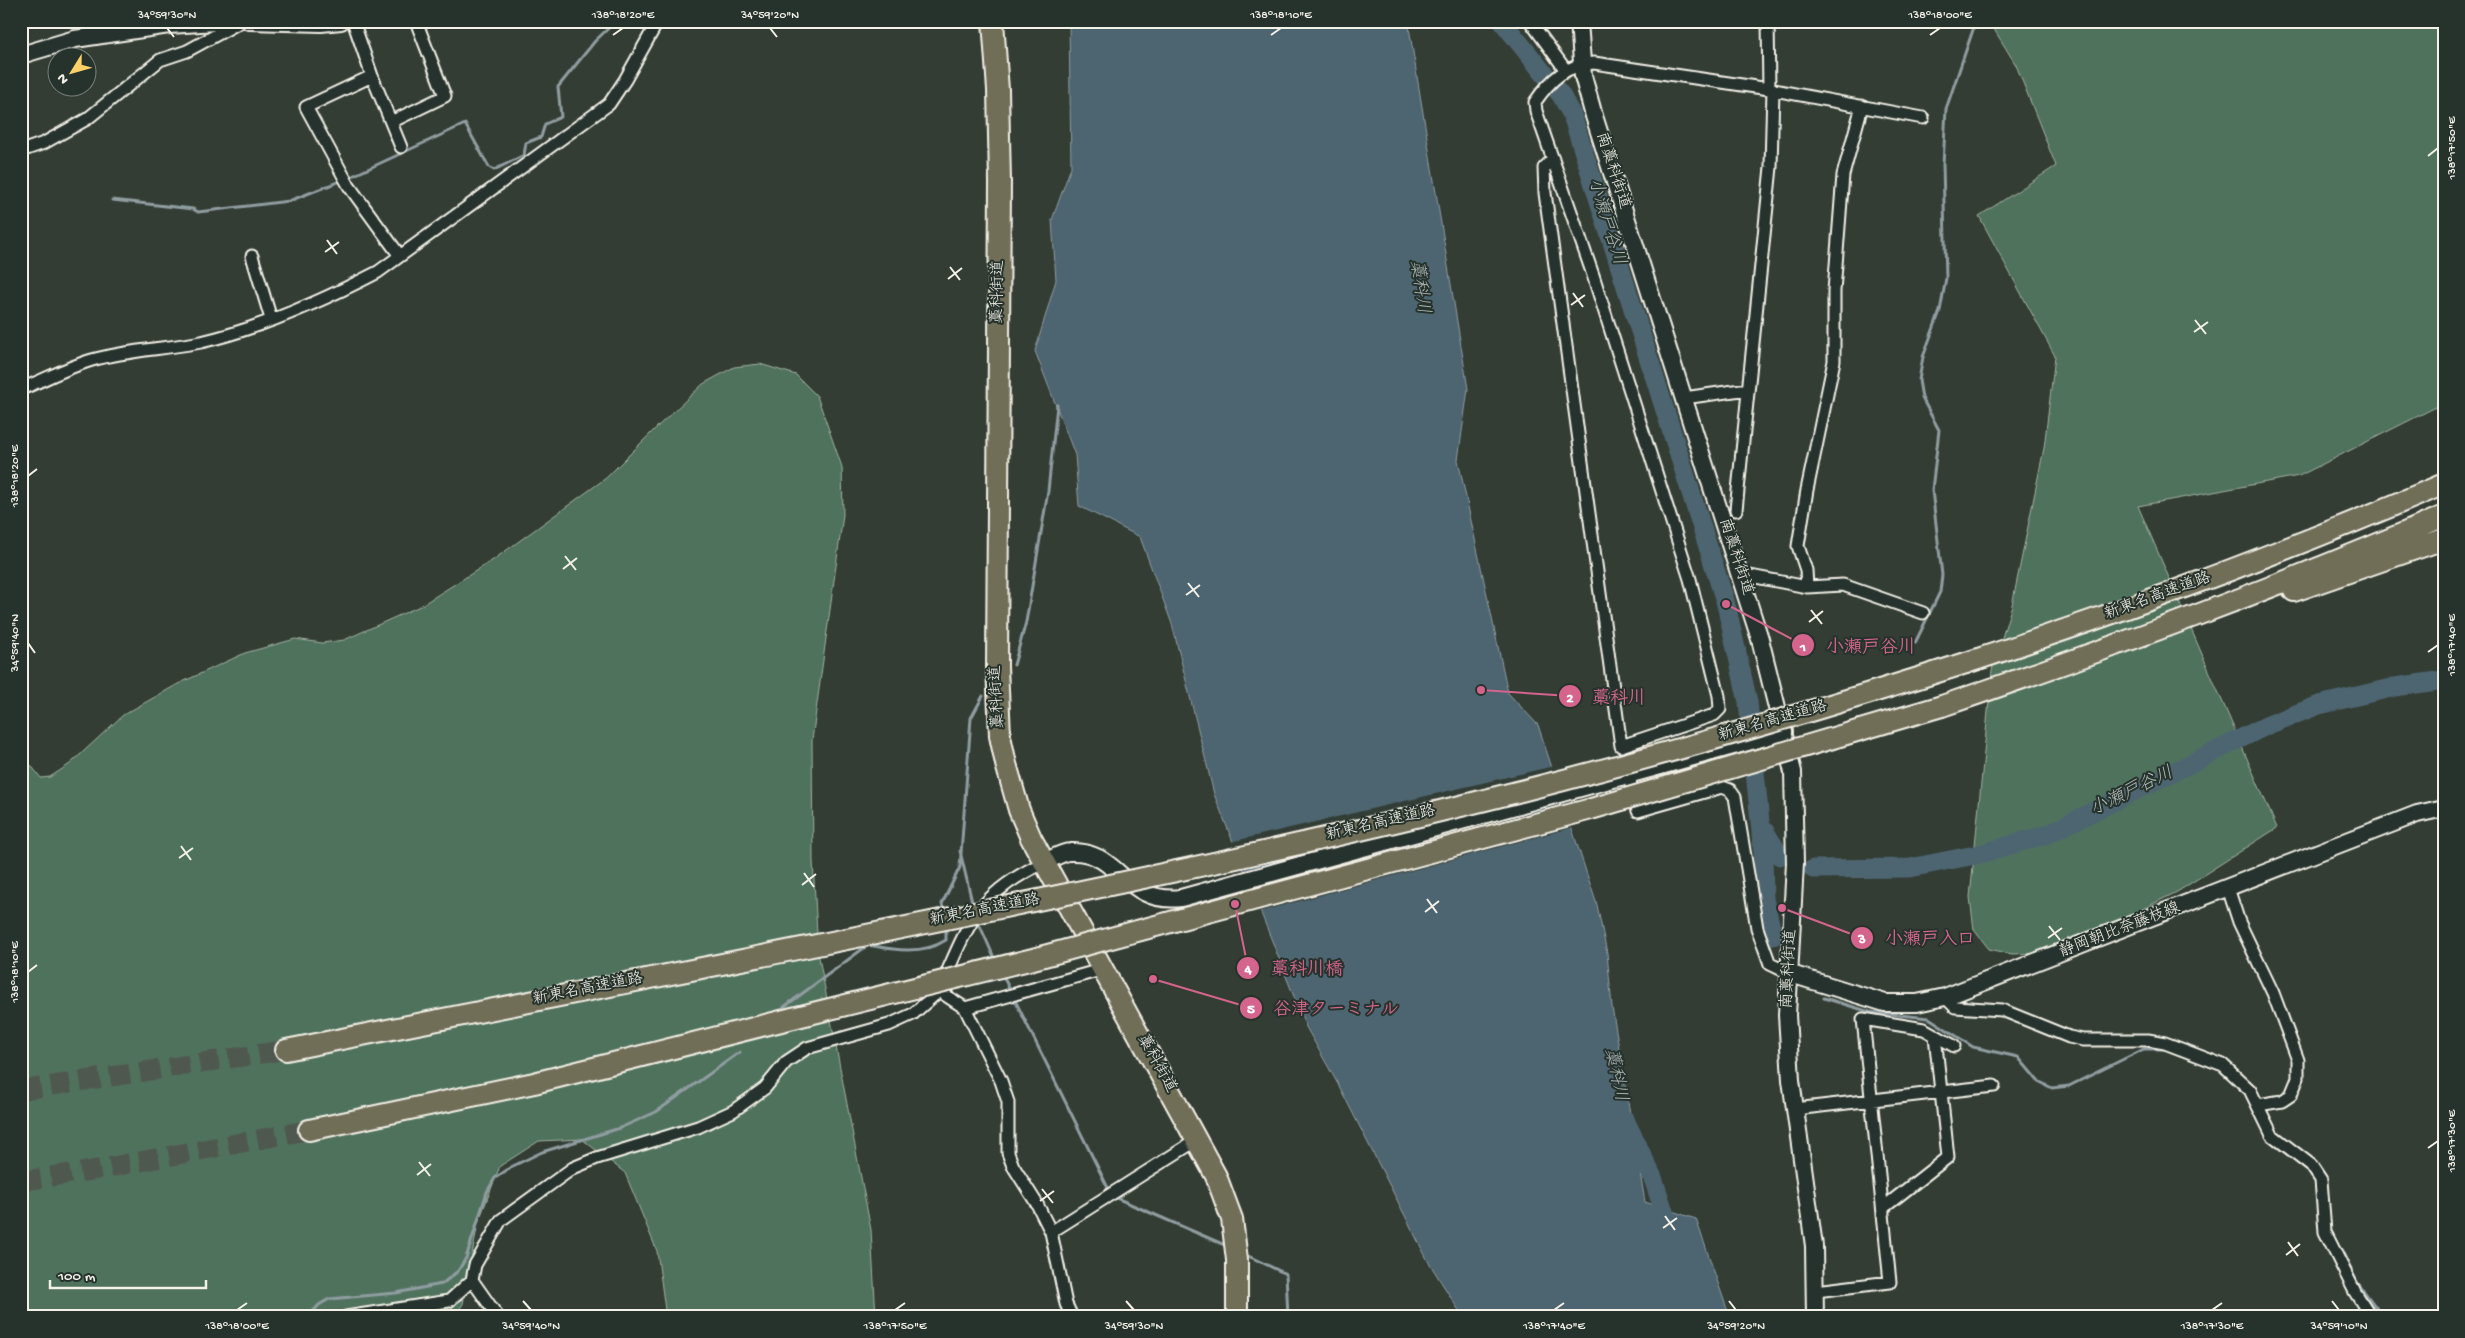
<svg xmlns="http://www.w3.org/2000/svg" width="2465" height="1338" viewBox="0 0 2465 1338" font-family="'Gochi Hand','Klee One',sans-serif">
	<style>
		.green { fill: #50725d; stroke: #a2b2a2 }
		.water { fill: #4d6571; stroke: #909da1 }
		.pier { fill: #333d34 }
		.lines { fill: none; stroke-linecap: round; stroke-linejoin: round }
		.stream { stroke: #909da1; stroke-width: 3 }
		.river { stroke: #4d6571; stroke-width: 19 }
		.highway-tunnel { stroke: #50584f; stroke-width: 20; stroke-dasharray: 20 10; stroke-linecap: butt }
		.street-casing { stroke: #f4f1e8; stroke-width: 15 }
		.secondary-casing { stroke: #f4f1e8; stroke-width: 20 }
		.highway-casing { stroke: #f4f1e8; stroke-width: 24 }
		.street { stroke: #26332d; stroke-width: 11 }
		.secondary { stroke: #26332d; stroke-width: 16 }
		.highway { stroke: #716e59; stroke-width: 20 }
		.highway-bridge-casing { stroke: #f4f1e8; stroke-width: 24; stroke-linecap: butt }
		.highway-bridge { stroke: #716e59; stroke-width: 20 }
		.ticks { fill: none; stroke: #f4f1e8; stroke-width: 2 }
		.labels { text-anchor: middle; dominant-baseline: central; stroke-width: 4; stroke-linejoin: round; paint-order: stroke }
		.street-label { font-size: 16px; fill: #f4f1e8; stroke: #26332d }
		.water-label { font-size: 18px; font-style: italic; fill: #b1b9b8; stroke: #26332d }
		.leader { fill: none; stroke: #d4648c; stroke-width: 2 }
		.callout-dot { fill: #d4648c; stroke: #26332d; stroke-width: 2 }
		.mark-label { font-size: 15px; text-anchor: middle; font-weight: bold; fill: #fff }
		.callout-label { font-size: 18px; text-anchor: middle; font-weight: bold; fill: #d4648c; stroke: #26332d; stroke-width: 4; stroke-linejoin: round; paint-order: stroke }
		.neatline { fill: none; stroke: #f4f1e8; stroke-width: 2 }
		.ticks-label { font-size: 12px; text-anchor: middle; fill: #f4f1e8 }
	</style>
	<rect width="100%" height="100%" fill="#333d34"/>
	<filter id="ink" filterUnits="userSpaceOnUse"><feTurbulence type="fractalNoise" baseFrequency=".02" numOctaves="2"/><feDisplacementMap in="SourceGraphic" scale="10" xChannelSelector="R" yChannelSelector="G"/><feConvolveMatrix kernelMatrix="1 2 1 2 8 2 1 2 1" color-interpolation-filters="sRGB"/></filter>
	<g filter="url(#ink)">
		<path class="green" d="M1989,21H2444V403L2299,476L2138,506L2277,828L2177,892L2070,945L2045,953L2012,954L1989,949L1974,930L1970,897L1992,670L2012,605L2044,448L2055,356L1979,216L2056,166L2016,65Z
			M760,364L796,375L817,396L842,467L843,515L812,740L813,861L818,952L871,1230L876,1317H666L657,1251L625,1173L582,1139L539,1141L500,1166L478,1223L463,1304L454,1317H21V753L41,778L50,777L70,764L123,715L178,684L245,653L295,639L322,643L344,640L420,606L493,560L606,478L657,427L703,384L734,367Z"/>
		<path class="water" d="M1069,21H1408L1468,389L1458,460L1508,693L1538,725L1597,905L1607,953L1612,1007L1645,1202L1696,1219L1728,1312L1734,1317H1463L1428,1261L1339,1086L1306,1027L1214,794L1172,624L1140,537L1079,506L1075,455L1035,351L1056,280L1052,220L1071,167Z"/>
		<path class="pier" d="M1554,766L1562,792L1518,803L1240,868L1230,842Z
			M1566,803L1574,827L1258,912L1247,886Z"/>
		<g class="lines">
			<path class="stream" d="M348,178L465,124L489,167L494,170L524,155L526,143L541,137L545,124L561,117L558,87L595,41L616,21
				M112,200L193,209L198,212L289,201L343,180
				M1915,643L1940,592L1942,575L1932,490L1939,430L1922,398L1919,380L1923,357L1940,311L1946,278L1943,165L1946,109L1976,21
				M1014,665L1026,622L1048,491L1057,405
				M960,851L973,906
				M944,913L942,904L960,867L971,718L983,696
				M977,919L996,962
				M1002,974L1110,1192
				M1824,998L1870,1012L1929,1018L1973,1047L2018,1057L2038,1081L2052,1088L2069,1086L2144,1049H2167
				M784,1007L868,945C894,950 923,955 946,940V926
				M2264,1130L2272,1142L2309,1171
				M1114,1197L1227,1246
				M2336,1244L2341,1249L2357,1282L2383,1317
				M1244,1254L1286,1274L1288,1317
				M308,1317L319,1305L329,1299L396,1293L442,1284L458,1271L466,1258L487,1192L495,1178L513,1166L542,1152L620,1128L656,1112L740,1052"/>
			<path class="river" d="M1502,21L1561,95L1572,115L1726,604L1748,702L1763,852L1764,899L1773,936
				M1764,830L1780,856
				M1813,869L1910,868L1980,854L2048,834L2268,725L2319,705L2395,687L2444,680
				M1625,1120L1653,1178L1671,1233"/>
			<path class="highway-tunnel" d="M21,1090L286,1050
				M21,1181L89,1171L309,1130"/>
			<g class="street-casing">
				<path id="street" d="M353,21L372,76L306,107L349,186L400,256
					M1530,21L1565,69
					M1768,21L1769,89
					M372,76L401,147
					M391,122L445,96L416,21
					M21,151L44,143L87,119L160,60L187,51L240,22
					M1553,159L1544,168L1545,193L1621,746L1714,715L1720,709L1719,696L1690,579L1593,275L1536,111L1535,102C1550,80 1567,64 1594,63L1769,89L1923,118
					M252,256L271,319
					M21,389C44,380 68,367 92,360C128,350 165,349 201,342C262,328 322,301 378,272L609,104L625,80L658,21
					M1684,398L1748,389
					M1736,510L1771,167L1773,89
					M1740,574L1807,587L1843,585L1923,613
					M1807,587L1806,570L1798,546L1807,490L1834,361V291L1843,175L1862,106
					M1627,770L1638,811L1722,787L1730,790L1735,797L1757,928L1770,964L1791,974
					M1045,862C976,894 968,925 939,991L965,1008L1001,1081L1008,1102V1153L1013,1166L1037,1204L1051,1232L1066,1304L1072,1317
					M2228,888L2239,922L2273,993L2298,1060V1078L2291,1095L2282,1101L2258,1105
					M1945,997L1955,1007L2002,1010L2069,1037L2083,1040H2148L2165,1043L2223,1065L2250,1090L2272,1135L2311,1165L2321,1180L2325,1232L2355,1292L2371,1317
					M965,1008L1104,969
					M1795,1109L1994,1086
					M1883,1208L1948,1157L1935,1036
					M1051,1232L1197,1140
					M472,1280L498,1317
					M1816,1291L1890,1282L1863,1019L1924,1029L1954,1046
					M346,1317L449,1301L472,1280L475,1265L501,1220L573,1168L597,1158L698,1127L733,1111L765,1088L786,1062L807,1048L889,1025L913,1014L939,991"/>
			</g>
			<g class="secondary-casing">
				<path id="secondary" d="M249,21L321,23L341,21
					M1579,21L1583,76L1594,116L1760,639L1793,772L1795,863L1787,1015L1791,1080L1814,1246L1815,1317
					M21,55L75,39L169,25L232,21
					M1045,862C1052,859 1062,852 1070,852C1119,849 1124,905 1181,898L1784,732
					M1791,974L1885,1003H1917L1945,997L2417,814L2444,808"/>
			</g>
			<g class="highway-casing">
				<path id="highway" d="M993,21L998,90L1000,182L997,666L1000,736L1006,764L1019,810L1031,838L1216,1176L1232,1219L1237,1260V1317
					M2294,591L2444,539
					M1966,663C2128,610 2288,551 2444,484
					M1942,706C2111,648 2280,587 2444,516
					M286,1050L727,963
					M309,1130L534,1083L793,1018"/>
			</g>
			<use href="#street" class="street"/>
			<use href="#secondary" class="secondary"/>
			<use href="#highway" class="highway"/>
			<g class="highway-bridge-casing">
				<path id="highway-bridge" d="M727,963C991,910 1256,858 1517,792C1668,754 1818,710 1966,663
					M793,1018L1033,959L1591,809L1942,706"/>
			</g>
			<use href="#highway-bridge" class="highway-bridge"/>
		</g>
	</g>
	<path class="ticks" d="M167,28L174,37M770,28L777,37M613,35L623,28M1271,35L1281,28M1930,35L1940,28M2428,156L2438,148M327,240L337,254M325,252L339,242M950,267L960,280M948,279L962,268M1573,293L1583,307M1571,305L1585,295M2195,320L2206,334M2194,332L2208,322M28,476L37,469M565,556L576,570M563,569L577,558M1188,583L1199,597M1186,595L1200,585M1811,610L1822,624M1809,622L1823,611M28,643L35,653M2428,652L2438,645M181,846L191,860M179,858L193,848M804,873L814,887M802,885L816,874M1427,899L1437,913M1425,912L1439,901M2049,926L2060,940M2048,938L2062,928M28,972L37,965M2428,1148L2438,1141M419,1162L430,1176M417,1175L431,1164M1042,1189L1053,1203M1040,1201L1054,1191M1665,1216L1675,1230M1663,1228L1677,1218M2288,1242L2298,1256M2286,1255L2300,1244M523,1301L531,1310M1126,1301L1134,1310M1729,1301L1736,1310M2332,1301L2339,1310M237,1310L247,1303M895,1310L905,1303M1554,1310L1564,1303M2212,1310L2222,1303"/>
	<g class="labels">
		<g class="street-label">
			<text transform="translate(1612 171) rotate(72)">南藁科街道</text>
			<text transform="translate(999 292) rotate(-89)">藁科街道</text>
			<text transform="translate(1735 557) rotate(72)">南藁科街道</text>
			<text transform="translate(2158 597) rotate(-20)">新東名高速道路</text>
			<text transform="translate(998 697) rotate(-93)">藁科街道</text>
			<text transform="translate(1773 722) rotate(-16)">新東名高速道路</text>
			<text transform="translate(1381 824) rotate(-13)">新東名高速道路</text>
			<text transform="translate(985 911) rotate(-11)">新東名高速道路</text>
			<text transform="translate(2120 931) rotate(-21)">静岡朝比奈藤枝線</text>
			<text transform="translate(1790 969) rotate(-87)">南藁科街道</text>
			<text transform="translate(588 990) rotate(-11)">新東名高速道路</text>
			<text transform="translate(1156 1064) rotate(61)">藁科街道</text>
		</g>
		<g class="water-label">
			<text transform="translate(1606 222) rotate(73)">小瀬戸谷川</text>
			<text transform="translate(1419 287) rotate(82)">藁科川</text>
			<text transform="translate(2132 792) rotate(-26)">小瀬戸谷川</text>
			<text transform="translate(1615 1075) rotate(78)">藁科川</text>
		</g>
	</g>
	<path class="leader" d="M1726 604L1803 645M1481 690L1570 696M1782 908L1862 938M1235 904L1248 968M1153 979L1251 1008"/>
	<g class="callout-dot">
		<circle cx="1726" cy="604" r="5"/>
		<circle cx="1481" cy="690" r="5"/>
		<circle cx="1782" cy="908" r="5"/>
		<circle cx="1235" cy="904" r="5"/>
		<circle cx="1153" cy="979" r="5"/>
		<circle cx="1803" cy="645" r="12"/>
		<circle cx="1570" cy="696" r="12"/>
		<circle cx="1862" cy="938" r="12"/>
		<circle cx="1248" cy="968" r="12"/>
		<circle cx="1251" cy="1008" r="12"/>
	</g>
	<g class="mark-label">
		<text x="1803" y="651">1</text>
		<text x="1570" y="702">2</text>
		<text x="1862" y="943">3</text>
		<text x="1248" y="973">4</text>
		<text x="1251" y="1013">5</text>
	</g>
	<g class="callout-label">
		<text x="1871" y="652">小瀬戸谷川</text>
		<text x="1619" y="703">藁科川</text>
		<text x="1930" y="944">小瀬戸入口</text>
		<text x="1307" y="974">藁科川橋</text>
		<text x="1336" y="1014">谷津ターミナル</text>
	</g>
	<rect width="2465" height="1338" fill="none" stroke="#26332d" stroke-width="55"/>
	<g transform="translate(72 72) rotate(233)"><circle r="24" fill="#26332d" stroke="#787f78"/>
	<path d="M0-4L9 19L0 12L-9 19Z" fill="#ffd166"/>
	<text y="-8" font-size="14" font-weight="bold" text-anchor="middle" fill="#f4f1e8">N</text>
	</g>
	<path d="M50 1280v8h156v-8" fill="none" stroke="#f4f1e8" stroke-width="2.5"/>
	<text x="58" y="1280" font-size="15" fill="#f4f1e8" stroke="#26332d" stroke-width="4" paint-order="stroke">100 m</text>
	<rect x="28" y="28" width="2410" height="1282" class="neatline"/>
	<g class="ticks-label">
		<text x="167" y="18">34°59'30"N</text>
		<text x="623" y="18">138°18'20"E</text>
		<text x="770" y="18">34°59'20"N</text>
		<text x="1281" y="18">138°18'10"E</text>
		<text x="1940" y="18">138°18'00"E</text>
		<text transform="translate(2451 148) rotate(-90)" y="4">138°17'50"E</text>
		<text transform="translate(14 476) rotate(-90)" y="4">138°18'20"E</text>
		<text transform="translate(14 643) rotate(-90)" y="4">34°59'40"N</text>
		<text transform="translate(2451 645) rotate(-90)" y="4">138°17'40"E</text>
		<text transform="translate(14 972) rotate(-90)" y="4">138°18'10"E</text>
		<text transform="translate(2451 1141) rotate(-90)" y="4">138°17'30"E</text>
		<text x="237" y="1329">138°18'00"E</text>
		<text x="531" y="1329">34°59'40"N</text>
		<text x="895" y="1329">138°17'50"E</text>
		<text x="1134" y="1329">34°59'30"N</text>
		<text x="1554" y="1329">138°17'40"E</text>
		<text x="1736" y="1329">34°59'20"N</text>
		<text x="2212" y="1329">138°17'30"E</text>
		<text x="2339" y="1329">34°59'10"N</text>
	</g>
</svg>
